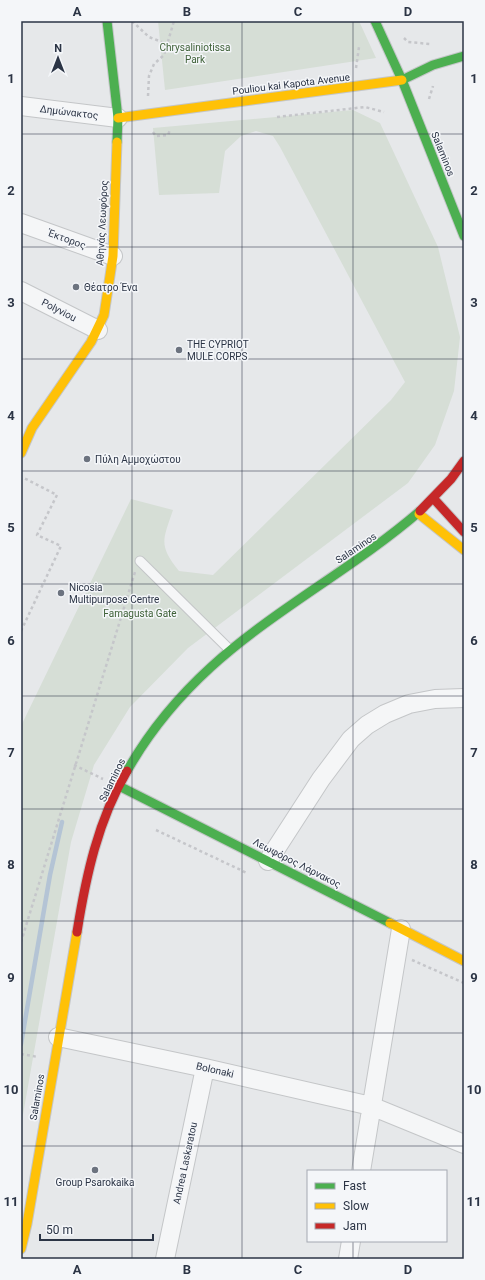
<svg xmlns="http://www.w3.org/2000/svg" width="485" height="1280" viewBox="0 0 485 1280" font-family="Roboto,sans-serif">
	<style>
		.green { fill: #d6ded6 }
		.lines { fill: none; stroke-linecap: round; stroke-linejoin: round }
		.stream { stroke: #b4c4d5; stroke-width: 4.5 }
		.lane-casing { stroke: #c4c6c8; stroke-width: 11 }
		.street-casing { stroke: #c4c6c8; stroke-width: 20 }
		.fast-casing { stroke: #c4c6c8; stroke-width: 11 }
		.slow-casing { stroke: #c4c6c8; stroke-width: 11 }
		.jam-casing { stroke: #c4c6c8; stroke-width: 11 }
		.path { stroke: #c5c6ca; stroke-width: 2.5; stroke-dasharray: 3 3; stroke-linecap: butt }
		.lane { stroke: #f5f6f7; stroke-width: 9 }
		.street { stroke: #f5f6f7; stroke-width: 18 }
		.fast { stroke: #4caf50; stroke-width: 9 }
		.slow { stroke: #ffc107; stroke-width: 9 }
		.jam { stroke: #c62828; stroke-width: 9 }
		.grid { fill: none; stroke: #2b3445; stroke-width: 1; stroke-opacity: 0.55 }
		.poi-dot { fill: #6c737f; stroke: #f4f6f9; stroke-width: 1.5 }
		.labels { text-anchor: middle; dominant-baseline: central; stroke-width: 3; stroke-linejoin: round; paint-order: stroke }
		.park-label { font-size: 10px; fill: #3f6138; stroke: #f4f6f9 }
		.street-label { font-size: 10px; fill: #2b3445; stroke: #f4f6f9 }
		.poi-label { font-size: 10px; fill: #2b3445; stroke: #f4f6f9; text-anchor: start }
		.neatline { fill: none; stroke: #2b3445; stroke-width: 1.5 }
		.grid-label { font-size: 13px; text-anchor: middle; font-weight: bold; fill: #2b3445 }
	</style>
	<rect width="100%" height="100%" fill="#e6e8ea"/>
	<path class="green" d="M158,21H359L376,58L165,90Z
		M353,110L380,123L438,247L460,337L454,391L435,445L408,483L188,648L130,707L94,765L71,842L21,1126V726L131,499L173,510C163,540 158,545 179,571L213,575L391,400L405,382L280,147L273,136L256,131L241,136L225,151L219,193L159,195L153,128Z"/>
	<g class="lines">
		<path class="stream" d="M21,1044L50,875L62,822"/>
		<g class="lane-casing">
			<path id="lane" d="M140,561L230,650"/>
		</g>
		<g class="street-casing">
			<path id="street" d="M21,106L118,118
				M21,223L113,256
				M21,291L98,330
				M268,861L321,779L351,739L367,725L385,714L409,704L435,699L464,698
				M58,1037L205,1068L371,1106L464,1144
				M361,1171L401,929
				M165,1259L205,1068
				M348,1259L351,1241"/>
		</g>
		<g class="fast-casing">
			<path id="fast" d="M107,21L118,118L117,142
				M375,21L402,80L464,236
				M402,80L433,65L464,56
				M127,771C149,732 177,698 211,667C275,609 354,568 420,511
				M119,786L390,923"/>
		</g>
		<g class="slow-casing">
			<path id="slow" d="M118,118L402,80
				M21,453L32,428L91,342L104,315L113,256L117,142
				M419,514L464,550
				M390,923L464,961
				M21,1249L27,1224L77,932"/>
		</g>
		<g class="jam-casing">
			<path id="jam" d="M434,499L464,532
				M420,511L451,479L464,461
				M77,932C86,876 98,820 127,771"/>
		</g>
		<path class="path" d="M132,21L149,37L167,44
			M404,38L408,42L430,44
			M356,68L359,47
			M148,96L149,76L154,64L164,55L174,21
			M429,99L433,86
			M277,117L365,107L384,112
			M153,132L156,136L168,135L170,130
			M21,631L61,546L37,535L57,495L24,478
			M74,765L103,779
			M156,830L247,873
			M21,942L135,572
			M412,960L464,983
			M21,1054L38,1057"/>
		<use href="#lane" class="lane"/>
		<use href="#street" class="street"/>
		<use href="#fast" class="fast"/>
		<use href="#slow" class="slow"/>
		<use href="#jam" class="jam"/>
	</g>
	<path class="grid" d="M132,21V1259M242,21V1259M353,21V1171M21,134H464M21,247H464M21,359H464M21,471H464M21,584H464M21,696H464M21,809H464M21,921H464M21,1033H464M21,1146H464M353,1241V1259"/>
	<g class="poi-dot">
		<circle cx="76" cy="287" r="4"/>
		<circle cx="179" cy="350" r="4"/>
		<circle cx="87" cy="459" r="4"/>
		<circle cx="61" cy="593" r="4"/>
		<circle cx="95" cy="1170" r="4"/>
	</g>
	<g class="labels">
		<g class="park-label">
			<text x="195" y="47">Chrysaliniotissa<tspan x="195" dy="12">Park</tspan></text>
			<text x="140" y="613">Famagusta Gate</text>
		</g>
		<g class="street-label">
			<text transform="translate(291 84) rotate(-7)">Pouliou kai Kapota Avenue</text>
			<text transform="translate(69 112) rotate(7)">Δημώνακτος</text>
			<text transform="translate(443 154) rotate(68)">Salaminos</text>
			<text transform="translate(102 223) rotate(-87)">Αθηνάς Λεωφόρος</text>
			<text transform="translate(67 239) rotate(20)">Έκτορος</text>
			<text transform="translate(59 310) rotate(27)">Polyviou</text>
			<text transform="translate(356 548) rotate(-34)">Salaminos</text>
			<text transform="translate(112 780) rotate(-64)">Salaminos</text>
			<text transform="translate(297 863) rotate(27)">Λεωφόρος Λάρνακος</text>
			<text transform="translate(215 1070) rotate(13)">Bolonaki</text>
			<text transform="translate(37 1097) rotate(-80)">Salaminos</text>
			<text transform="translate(185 1163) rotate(-78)">Andrea Laskaratou</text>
		</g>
		<g class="poi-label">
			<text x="84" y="287">Θέατρο Ένα</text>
			<text x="187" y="344">THE CYPRIOT<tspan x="187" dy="12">MULE CORPS</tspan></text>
			<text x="95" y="459">Πύλη Αμμοχώστου</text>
			<text x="69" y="587">Nicosia<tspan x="69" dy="12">Multipurpose Centre</tspan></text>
			<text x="95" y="1182" text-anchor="middle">Group Psarokaika</text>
		</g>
	</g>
	<rect width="485" height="1280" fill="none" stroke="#f4f6f9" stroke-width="44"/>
	<rect x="307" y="1170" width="140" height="72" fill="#f4f6f9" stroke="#a4a8b1"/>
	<rect x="315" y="1183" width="20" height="6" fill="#4caf50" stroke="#a4a8b1"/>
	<text x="343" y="1190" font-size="12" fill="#2b3445">Fast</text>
	<rect x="315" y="1203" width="20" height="6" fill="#ffc107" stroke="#a4a8b1"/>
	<text x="343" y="1210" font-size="12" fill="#2b3445">Slow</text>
	<rect x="315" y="1223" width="20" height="6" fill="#c62828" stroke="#a4a8b1"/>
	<text x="343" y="1230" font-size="12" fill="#2b3445">Jam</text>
	<g transform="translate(58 58)" stroke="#f4f6f9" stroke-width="3" paint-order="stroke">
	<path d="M0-3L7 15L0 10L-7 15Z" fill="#2b3445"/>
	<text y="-6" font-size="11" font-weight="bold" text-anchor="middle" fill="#2b3445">N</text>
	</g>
	<path d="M40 1234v6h113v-6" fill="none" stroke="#2b3445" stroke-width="2"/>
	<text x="46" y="1234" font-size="12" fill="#2b3445" stroke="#f4f6f9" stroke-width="3" paint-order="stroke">50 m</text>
	<rect x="22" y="22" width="441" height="1236" class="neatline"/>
	<g class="grid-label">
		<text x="77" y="16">A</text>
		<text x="187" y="16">B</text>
		<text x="298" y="16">C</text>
		<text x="408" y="16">D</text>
		<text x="11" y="83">1</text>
		<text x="474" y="83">1</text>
		<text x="11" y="195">2</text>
		<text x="474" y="195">2</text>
		<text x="11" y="307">3</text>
		<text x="474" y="307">3</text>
		<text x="11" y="420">4</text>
		<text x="474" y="420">4</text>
		<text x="11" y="532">5</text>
		<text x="474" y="532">5</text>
		<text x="11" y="645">6</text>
		<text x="474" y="645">6</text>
		<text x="11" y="757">7</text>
		<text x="474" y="757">7</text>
		<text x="11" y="869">8</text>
		<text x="474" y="869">8</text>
		<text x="11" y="982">9</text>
		<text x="474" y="982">9</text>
		<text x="11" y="1094">10</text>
		<text x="474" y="1094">10</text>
		<text x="11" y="1206">11</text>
		<text x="474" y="1206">11</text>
		<text x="77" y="1274">A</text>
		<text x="187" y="1274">B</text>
		<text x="298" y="1274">C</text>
		<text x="408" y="1274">D</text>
	</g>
</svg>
